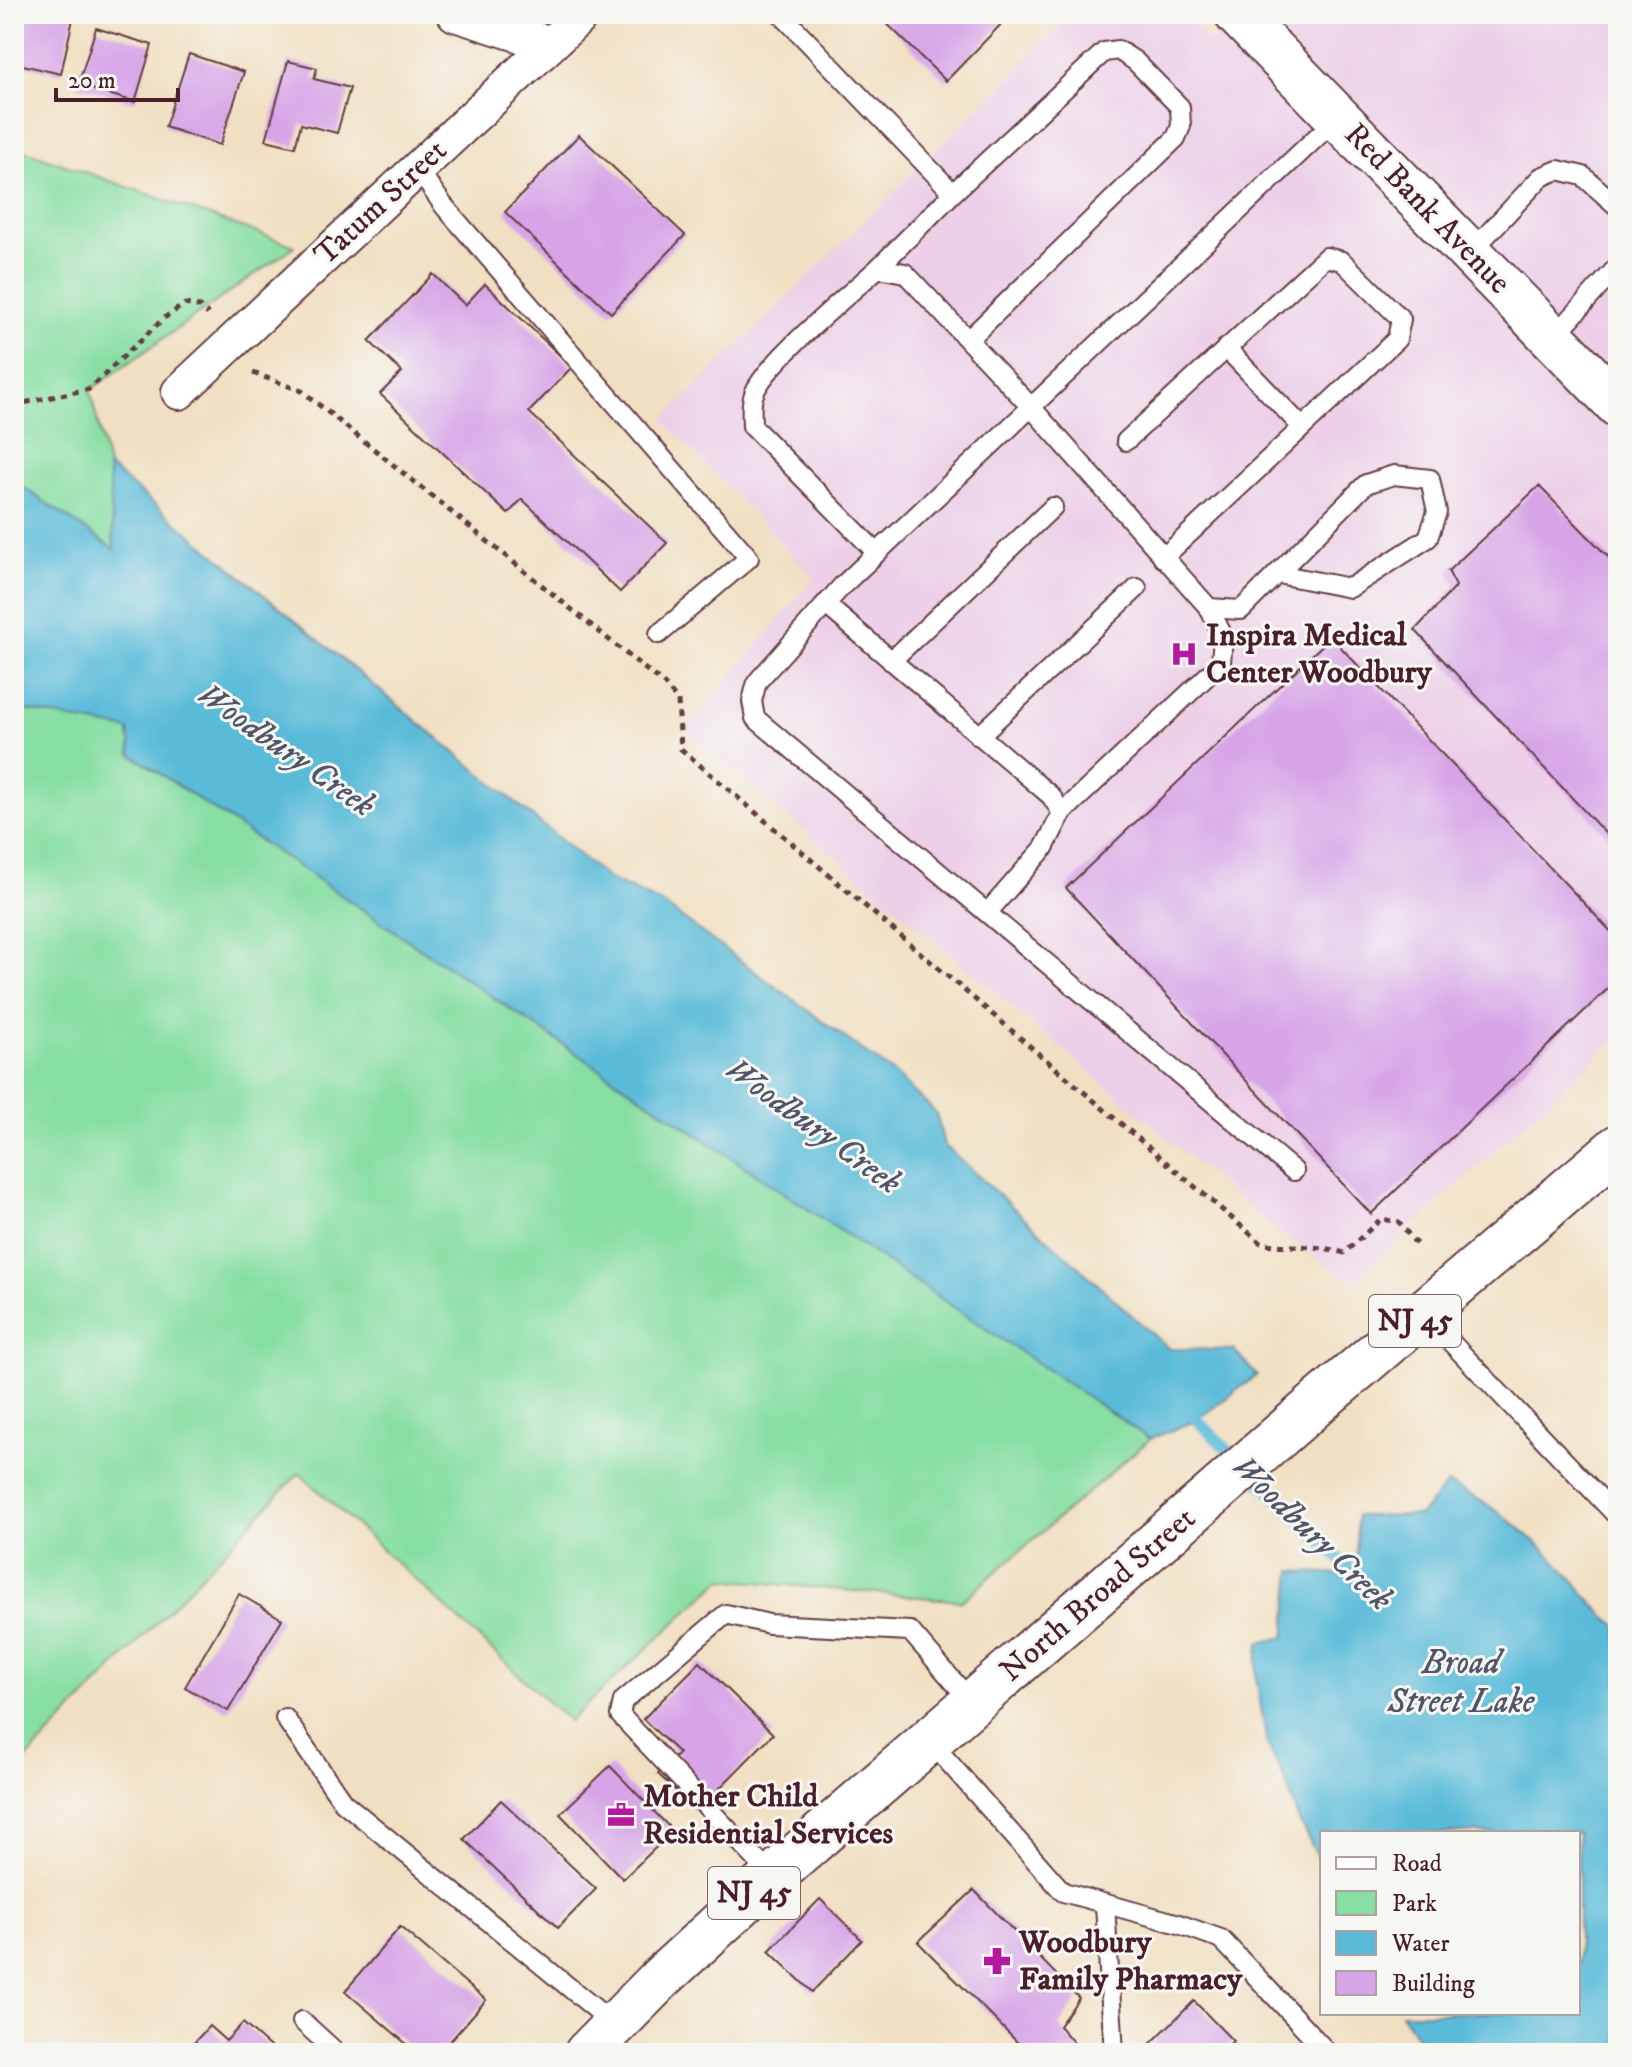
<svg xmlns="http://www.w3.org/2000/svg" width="1632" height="2067" viewBox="0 0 1632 2067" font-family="'IM FELL DW Pica',serif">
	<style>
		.built { fill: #edd0e8 }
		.green { fill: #86dea3; stroke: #687e67; stroke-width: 2 }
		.water { fill: #5abbd9; stroke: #526d82; stroke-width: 2 }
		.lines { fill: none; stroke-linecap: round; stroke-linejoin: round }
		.stream { stroke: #5abbd9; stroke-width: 12 }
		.building { fill: #d7a5e7 }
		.lane-casing { stroke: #633c42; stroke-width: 22 }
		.street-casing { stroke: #633c42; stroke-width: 38 }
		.secondary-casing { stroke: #633c42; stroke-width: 48 }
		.primary-casing { stroke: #633c42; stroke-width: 48 }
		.path { stroke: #633c42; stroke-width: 5; stroke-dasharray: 6 6; stroke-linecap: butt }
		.lane { stroke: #fff; stroke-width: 18 }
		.street { stroke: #fff; stroke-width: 34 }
		.secondary { stroke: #fff; stroke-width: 44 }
		.primary { stroke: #fff; stroke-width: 44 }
		.labels { text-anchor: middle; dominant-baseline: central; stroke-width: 6; stroke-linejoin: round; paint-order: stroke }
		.shield { fill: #f6f6f2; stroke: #7e6067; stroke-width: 2 }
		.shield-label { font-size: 30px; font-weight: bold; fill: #4a1f2b }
		.street-label { font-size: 32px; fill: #4a1f2b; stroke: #f6f6f2 }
		.poi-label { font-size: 32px; font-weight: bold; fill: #4a1f2b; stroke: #f6f6f2; text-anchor: start }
		.water-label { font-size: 34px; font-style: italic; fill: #505668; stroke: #f6f6f2 }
	</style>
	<rect width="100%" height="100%" fill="#f6f6f2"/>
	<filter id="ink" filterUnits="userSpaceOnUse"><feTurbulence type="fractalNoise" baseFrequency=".0125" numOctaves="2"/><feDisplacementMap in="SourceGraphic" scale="16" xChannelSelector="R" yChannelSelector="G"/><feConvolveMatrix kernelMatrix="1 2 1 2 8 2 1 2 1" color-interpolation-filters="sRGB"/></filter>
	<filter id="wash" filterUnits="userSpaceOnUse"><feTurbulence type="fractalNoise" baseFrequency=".006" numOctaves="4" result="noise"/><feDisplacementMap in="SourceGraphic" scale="32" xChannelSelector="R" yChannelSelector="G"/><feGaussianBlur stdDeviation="1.8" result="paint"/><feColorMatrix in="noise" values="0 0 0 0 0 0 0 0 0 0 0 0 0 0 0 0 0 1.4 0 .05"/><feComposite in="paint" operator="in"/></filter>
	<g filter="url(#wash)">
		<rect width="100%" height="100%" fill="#f1dfc1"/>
		<path class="built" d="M1073,14H1184L1210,41L1240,14H1618V1038L1352,1282L1280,1234L686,730L814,578L663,420Z"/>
		<path class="green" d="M14,147L295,246L90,390L108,466L131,754L1150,1439L962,1601L722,1579L569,1721L299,1473L14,1772Z"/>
		<path class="water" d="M108,466L607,878L663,904L896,1075L936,1113L944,1145L1169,1349L1234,1350L1257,1375L1197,1420L1150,1439L131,754L129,730L14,708V481L114,549Z
			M1447,1484C1493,1503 1534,1537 1567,1573C1585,1592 1596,1612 1618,1626V2053H1429L1401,2013H1578V1833H1322V1865L1298,1819L1285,1780L1267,1743L1256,1677L1259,1643L1285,1637L1292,1571L1356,1575L1357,1516L1420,1515Z"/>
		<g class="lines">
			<path class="stream" d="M1197,1420L1365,1584"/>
		</g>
		<g id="blocks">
			<path class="building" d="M14,14H74L61,74L14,63Z
				M877,14H1011L946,81Z
				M96,28L152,45L135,102L78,85Z
				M189,54L244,72L220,145L165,127Z
				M288,61L317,68L314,79L350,88L337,133L301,124L295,147L266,140Z
				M579,135L685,235L611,313L505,212Z
				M433,274L465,305L485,284L572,367L529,412L667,543L620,592L522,499L508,514L380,394L402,372L369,341Z
				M1539,486L1618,567V847L1415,630L1456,586L1448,571Z
				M1331,637L1618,939V979L1371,1214L1066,888Z
				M239,1594L282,1619L228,1711L185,1687Z
				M700,1662L773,1734L697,1811L658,1774L679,1753L643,1719Z
				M610,1766L673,1831L623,1879L560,1814Z
				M501,1800L596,1889L558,1928L464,1839Z
				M974,1890L1079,1998L1059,2026L1083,2053H1028L918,1942Z
				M820,1899L862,1940L812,1992L769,1951Z
				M400,1927L486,2000L440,2053H417L345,1991Z
				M1194,2001L1233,2041L1221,2053H1141Z
				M243,2023L277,2053H185L209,2026L226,2041Z"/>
		</g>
	</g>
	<g filter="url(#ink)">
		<use href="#blocks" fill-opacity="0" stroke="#633c42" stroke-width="2"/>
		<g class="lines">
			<g class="lane-casing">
				<path id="lane" d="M781,14L953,193
					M417,168L444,206L749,558L659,634
					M1470,253L1541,177L1558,170L1583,176L1618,207
					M878,268L953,193L1104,52L1118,50L1135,61L1180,107L1181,126L1176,138L968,340
					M1553,338L1618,266
					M1226,348L1302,427
					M1126,441L1326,257L1342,261L1401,319L1397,339L1163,558
					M877,553L752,426C752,415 750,404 754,394C764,364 851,293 878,268L905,273L1031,407L1209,608L1241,610L1366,484L1394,475L1430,479L1437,512L1428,538L1350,588L1278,574
					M825,604L1051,796L1062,813L1044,848L987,913
					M891,661L1053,507
					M979,736L1137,588
					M1062,813L1221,663L1223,636L1209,608
					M1294,1171L755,718L752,701L757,682L842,586L1338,117
					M1424,1314L1618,1517
					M285,1718L343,1802L615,2025
					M930,1741L1063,1892L1179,1924L1221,1939L1328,2053
					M773,1877L620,1715L623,1701L726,1614L769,1624L910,1631L973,1704
					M1105,1904L1114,2053
					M302,2021L337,2053"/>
			</g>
			<g class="street-casing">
				<path id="street" d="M455,14L549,44
					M179,392L583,14"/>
			</g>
			<g class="secondary-casing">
				<path id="secondary" d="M1237,14L1618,405"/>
			</g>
			<g class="primary-casing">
				<path id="primary" d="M587,2053L662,1977L747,1899L1322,1399L1618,1147"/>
			</g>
			<path class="path" d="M253,373L302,391L665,685L678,701L681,749L1261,1243C1289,1248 1317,1244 1344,1253L1381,1219L1399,1222L1417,1245
				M14,405L89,389L164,318L185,304L200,307L208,314"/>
			<use href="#lane" class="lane"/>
			<use href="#street" class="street"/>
			<use href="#secondary" class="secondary"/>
			<use href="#primary" class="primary"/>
		</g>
	</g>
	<defs>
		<g id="hospital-bare" transform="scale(2.16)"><path d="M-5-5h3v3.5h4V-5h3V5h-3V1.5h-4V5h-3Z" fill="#b5179e" stroke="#f6f6f2" stroke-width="2.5" paint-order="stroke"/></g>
		<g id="office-bare" transform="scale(2.16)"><path d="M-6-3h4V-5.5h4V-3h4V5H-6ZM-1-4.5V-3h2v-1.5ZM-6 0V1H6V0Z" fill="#b5179e" stroke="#f6f6f2" stroke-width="2.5" paint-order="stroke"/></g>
		<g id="pharmacy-bare" transform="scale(2.16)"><path d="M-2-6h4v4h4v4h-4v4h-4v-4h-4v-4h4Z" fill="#b5179e" stroke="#f6f6f2" stroke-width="2.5" paint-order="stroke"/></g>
	</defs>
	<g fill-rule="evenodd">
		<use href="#hospital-bare" x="1184" y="654"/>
		<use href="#office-bare" x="621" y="1815"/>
		<use href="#pharmacy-bare" x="997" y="1961"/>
	</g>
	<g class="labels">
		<g class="shield">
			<rect x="1369" y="1295" width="92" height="52" rx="6"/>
			<rect x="708" y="1867" width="92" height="52" rx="6"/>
		</g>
		<g class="shield-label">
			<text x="1415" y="1321">NJ 45</text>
			<text x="754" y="1893">NJ 45</text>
		</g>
		<g class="street-label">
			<text transform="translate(381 203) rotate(-43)">Tatum Street</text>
			<text transform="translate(1427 209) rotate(46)">Red Bank Avenue</text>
			<text transform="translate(1098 1595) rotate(-41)">North Broad Street</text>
		</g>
		<g class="poi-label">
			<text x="1206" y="636">Inspira Medical<tspan x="1206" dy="37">Center Woodbury</tspan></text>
			<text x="643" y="1797">Mother Child<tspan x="643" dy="37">Residential Services</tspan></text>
			<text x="1019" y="1943">Woodbury<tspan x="1019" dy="37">Family Pharmacy</tspan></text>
		</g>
		<g class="water-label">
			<text transform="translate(286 750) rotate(35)">Woodbury Creek</text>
			<text transform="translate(813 1126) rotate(36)">Woodbury Creek</text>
			<text transform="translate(1312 1533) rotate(44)">Woodbury Creek</text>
			<text x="1461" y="1663">Broad<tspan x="1461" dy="39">Street Lake</tspan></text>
		</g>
	</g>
	<rect width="1632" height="2067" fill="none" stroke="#f6f6f2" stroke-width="48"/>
	<rect x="1320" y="1831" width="260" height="184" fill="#f6f6f2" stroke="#b1a0a2" stroke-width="2"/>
	<rect x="1336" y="1857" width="40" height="12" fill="#ffffff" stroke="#b1a0a2" stroke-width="2"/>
	<text x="1392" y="1871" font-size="24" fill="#4a1f2b">Road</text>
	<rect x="1336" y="1891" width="40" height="24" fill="#86dea3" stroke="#b1a0a2" stroke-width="2"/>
	<text x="1392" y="1911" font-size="24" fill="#4a1f2b">Park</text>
	<rect x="1336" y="1931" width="40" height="24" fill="#5abbd9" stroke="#b1a0a2" stroke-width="2"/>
	<text x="1392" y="1951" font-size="24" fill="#4a1f2b">Water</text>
	<rect x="1336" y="1971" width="40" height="24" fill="#d7a5e7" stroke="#b1a0a2" stroke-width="2"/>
	<text x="1392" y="1991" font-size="24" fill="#4a1f2b">Building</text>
	<path d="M56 88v12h122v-12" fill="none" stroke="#4a1f2b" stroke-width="4"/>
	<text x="68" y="88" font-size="24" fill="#4a1f2b" stroke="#f6f6f2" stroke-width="6" paint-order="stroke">20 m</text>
</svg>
